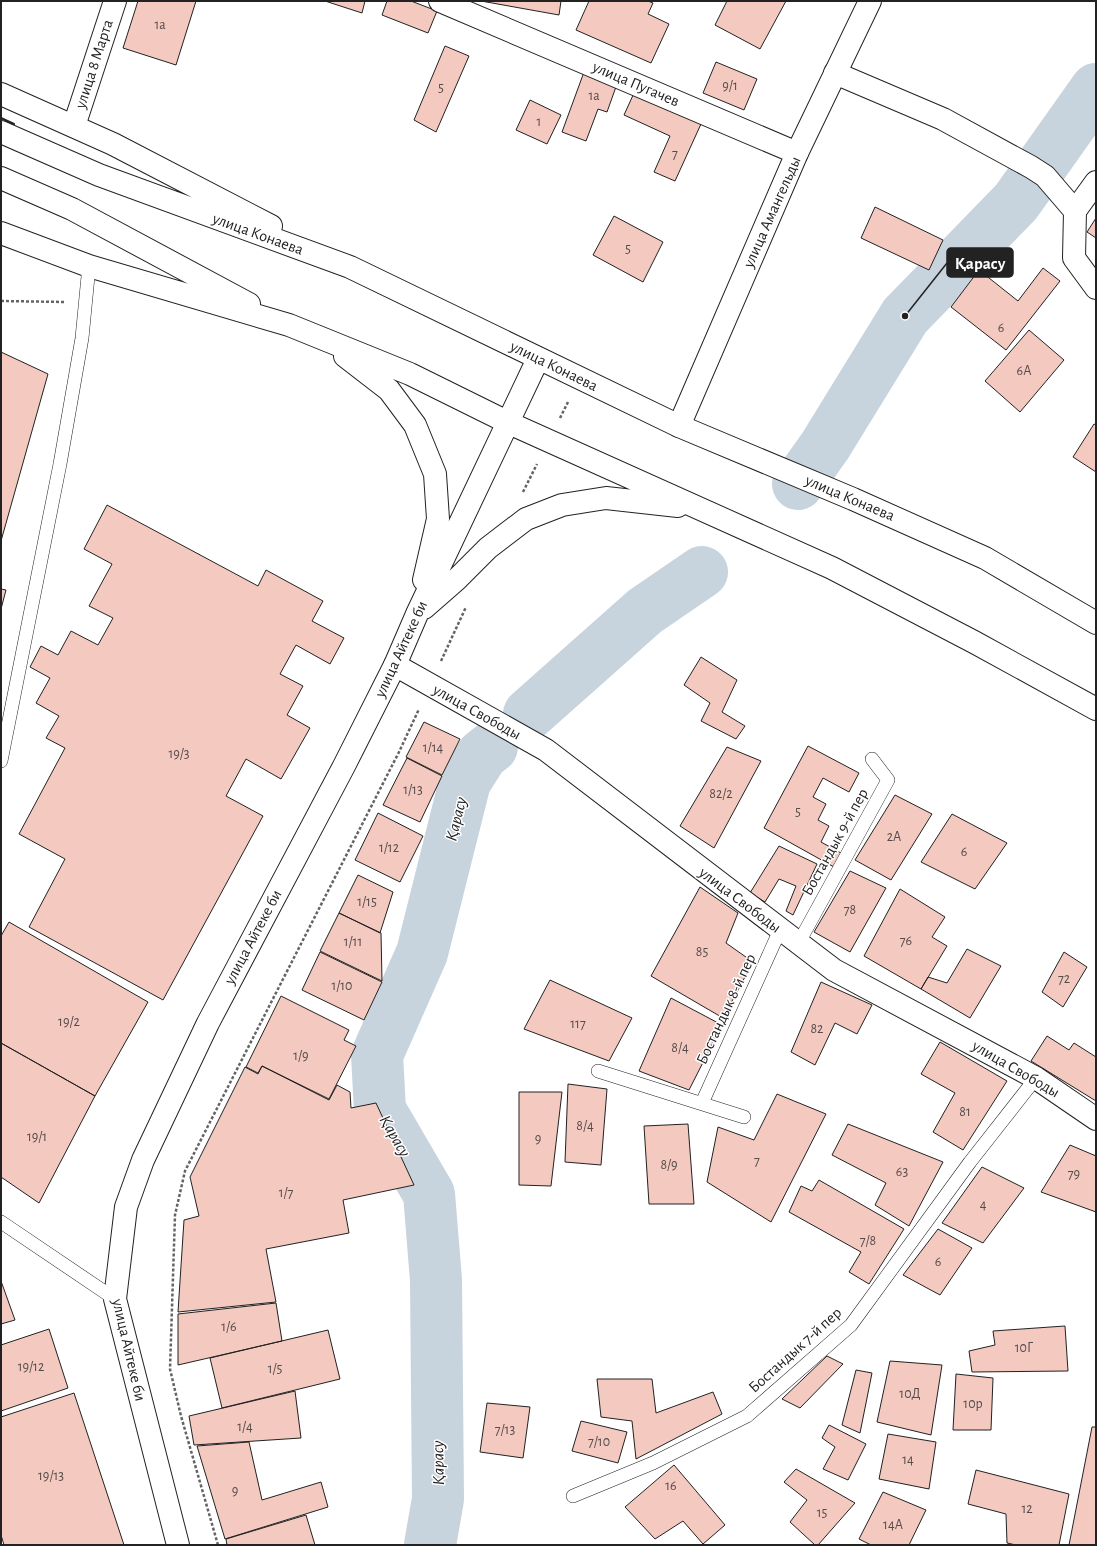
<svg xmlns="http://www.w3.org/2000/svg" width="1097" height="1546" viewBox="0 0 1097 1546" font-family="'Alegreya Sans',sans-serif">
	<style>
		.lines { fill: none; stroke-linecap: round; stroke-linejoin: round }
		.river { stroke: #c7d3dd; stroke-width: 52 }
		.building { fill: #f3c9c0; stroke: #222 }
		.service-casing { stroke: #222; stroke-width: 14 }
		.minor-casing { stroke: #222; stroke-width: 24 }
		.tertiary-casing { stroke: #222; stroke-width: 24 }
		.secondary-casing { stroke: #222; stroke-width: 24 }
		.path { stroke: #646464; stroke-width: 2.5; stroke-dasharray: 3 2; stroke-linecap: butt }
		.service { stroke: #fff; stroke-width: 13 }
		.minor { stroke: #fff; stroke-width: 22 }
		.tertiary { stroke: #fff; stroke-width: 22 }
		.secondary { stroke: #fff; stroke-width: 22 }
		.wall { stroke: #222; stroke-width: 2 }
		.labels { text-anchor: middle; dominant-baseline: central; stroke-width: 3; stroke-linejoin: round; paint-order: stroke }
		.number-label { font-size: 14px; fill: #564c4a }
		.street-label { font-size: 16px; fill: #222; stroke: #fff }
		.water-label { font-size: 17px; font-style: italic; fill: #222; stroke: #fff }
		.leader { fill: none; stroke: #222; stroke-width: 1.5 }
		.callout-dot { fill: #222; stroke: #fff; stroke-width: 1.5 }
		.callout { fill: #222; stroke: #222; stroke-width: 1.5 }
		.callout-label { font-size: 17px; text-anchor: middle; font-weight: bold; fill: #fff }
	</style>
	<rect width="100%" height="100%" fill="#fff"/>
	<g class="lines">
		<path class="river" d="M798,484L825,446L905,316L1016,202L1096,89
			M529,714L645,611L702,572
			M430,1545L438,1499L436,1280L429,1194L380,1110L377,1055L422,953L465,782L482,755L492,747"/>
	</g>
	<path class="building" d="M138,1H196L176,65L123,48Z
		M325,1H365L362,13Z
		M387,1H411L437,11L428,33L382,15Z
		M481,1H561L559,15Z
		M589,1H648L653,3L648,14L669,24L651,63L576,30Z
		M727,1H786L760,49L715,25Z
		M445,46L469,56L436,132L414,120Z
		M716,62L757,79L744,110L703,93Z
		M584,72L617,84L607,112L598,109L586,141L562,132Z
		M634,93L701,124L675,181L654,172L670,136L624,115Z
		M530,100L561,115L547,144L516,130Z
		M875,207L943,240L929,270L861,238Z
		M614,216L663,242L643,282L593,255Z
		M1096,218V238L1087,232Z
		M1043,268L1060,281L1006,350L951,307L979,270L1018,301Z
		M1029,330L1064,360L1020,412L985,381Z
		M1,352L48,374L1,541Z
		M1094,424L1096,425V472L1073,457Z
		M107,505L258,586L266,570L323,601L312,621L344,638L330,664L296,645L280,674L303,686L287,715L310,728L281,779L246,759L226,796L263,816L163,1000L29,927L65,859L19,834L65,748L46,738L59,716L36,703L50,678L30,667L41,646L58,655L71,631L98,645L113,618L89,606L112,564L84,549Z
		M1,589L6,590L1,609Z
		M701,657L737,680L722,712L745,726L736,739L701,721L710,703L684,685Z
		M424,722L460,739L442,775L406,757Z
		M808,746L859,773L849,792L823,778L813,797L826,804L818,820L829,826L821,842L841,853L834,867L764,828Z
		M727,747L761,761L714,848L680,826Z
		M407,758L442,776L420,822L383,805Z
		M895,795L932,814L891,880L855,860Z
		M378,813L423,836L400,882L355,860Z
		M952,814L1007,843L975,889L921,862Z
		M779,846L817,864L793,915L786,911L796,886L779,879L765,902L750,893Z
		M850,871L886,888L850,952L814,932Z
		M358,875L393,892L380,933L339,913Z
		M700,887L738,913L726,943L753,962L723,1018L651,976Z
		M900,889L945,917L932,937L947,946L921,989L864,956Z
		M339,913L381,933L382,981L320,951Z
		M9,922L148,1002L95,1096L1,1043V936Z
		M967,949L1001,966L970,1018L921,989L928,977L947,983Z
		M320,952L382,982L364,1020L302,990Z
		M1064,952L1087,967L1063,1007L1042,992Z
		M550,980L632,1018L609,1061L524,1029Z
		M821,982L872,1005L857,1034L835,1023L815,1065L791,1052Z
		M281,996L349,1030L344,1040L356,1046L329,1099L262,1066L258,1073L246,1067Z
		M671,998L722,1025L689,1090L639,1071Z
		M1047,1036L1069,1050L1074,1043L1096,1057V1101L1031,1061Z
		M940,1042L1007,1081L963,1150L933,1132L955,1093L921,1074Z
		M1,1043L95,1096L39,1203L1,1177Z
		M262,1066L329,1100L337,1085L350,1092L351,1108L376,1103L414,1185L343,1200L349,1233L266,1249L276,1302L178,1312L184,1220L199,1216L190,1177L245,1067L258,1074Z
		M568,1084L607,1089L601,1165L565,1162Z
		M519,1092H562L551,1186L519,1185Z
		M777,1094L826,1114L771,1222L707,1182L718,1127L754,1140Z
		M688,1124L694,1204H649L644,1126Z
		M848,1124L943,1162L909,1226L875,1205L886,1183L832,1155Z
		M1070,1145L1096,1156V1212L1041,1192Z
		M982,1167L1024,1188L983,1243L942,1223Z
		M819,1180L904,1229L869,1284L849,1272L861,1252L789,1212L801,1186L812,1191Z
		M938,1229L972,1248L940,1295L903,1275Z
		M1,1281L15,1320L1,1324Z
		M276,1303L282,1341L178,1365V1314Z
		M1065,1326L1068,1371L972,1372L969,1351L995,1345L993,1331Z
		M49,1329L68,1388L1,1411V1345Z
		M328,1330L340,1379L222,1408L210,1358Z
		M827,1356L843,1364L800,1408L782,1399Z
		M890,1361L942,1365L931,1435L877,1422Z
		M856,1370L872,1373L860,1433L842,1425Z
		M956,1374L993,1378L991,1430H953Z
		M597,1379H652L656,1413L713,1392L722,1414L636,1459L632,1421L601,1417Z
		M295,1391L301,1438L194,1445L189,1416Z
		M74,1393L124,1545H4L1,1535V1417Z
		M487,1403L530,1407L523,1458L480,1452Z
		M581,1421L627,1432L618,1463L572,1451Z
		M829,1425L866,1444L848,1480L823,1469L835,1447L822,1438Z
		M1092,1427H1096V1545H1069Z
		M888,1434L936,1442L929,1489L879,1479Z
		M249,1442L262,1500L321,1482L328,1507L225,1539L197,1446Z
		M674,1465L725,1525L703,1544L683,1521L655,1539L625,1507Z
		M796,1469L855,1503L818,1545H815L790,1522L807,1500L784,1482Z
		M976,1470L1069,1494L1059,1545H1016L1007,1543L1006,1514L968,1504Z
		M883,1492L926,1510L909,1545H871L859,1539Z
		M306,1515L315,1545H227L226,1539Z"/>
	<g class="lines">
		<g class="service-casing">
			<path id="service" d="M1,761L60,464L82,338L89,266
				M798,944L888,780L872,759
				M598,1071L744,1117
				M702,1103L780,930
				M1,1222L115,1299
				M573,1496L653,1463L747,1416L851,1325L970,1162L1036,1078"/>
		</g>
		<g class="minor-casing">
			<path id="minor" d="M440,1L797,153
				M835,73L943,119L1031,167L1045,176L1075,211
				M74,126L115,1
				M1096,182L1075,211L1074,258L1096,288
				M395,665L546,750L834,970L1036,1078L1096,1119"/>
		</g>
		<g class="tertiary-casing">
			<path id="tertiary" d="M679,426L797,153L870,1"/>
		</g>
		<g class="secondary-casing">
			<path id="secondary" d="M1,94L113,144L271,226
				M1,132L99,175L350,267L679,426L853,499L985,558L1096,623
				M1,178L72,209L249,304
				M1,233L89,266L289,325L410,374L509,423L832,568L974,642L1096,709
				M345,356L389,390L415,425L435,474L438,519L424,580
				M424,608L456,580L488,548L526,519L562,505L606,498L678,506
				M178,1545L115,1299L126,1207L143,1160L208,1023L344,766L395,665L417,614L538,359"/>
		</g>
		<path class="path" d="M1,301L65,302
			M560,418L568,402
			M523,492L537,464
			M441,661L466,607
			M218,1545L181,1416L170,1369L175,1215L185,1171L399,752L419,709"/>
		<use href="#service" class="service"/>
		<use href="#minor" class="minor"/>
		<use href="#tertiary" class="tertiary"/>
		<use href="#secondary" class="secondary"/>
		<path class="wall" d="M1,118L14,124"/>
	</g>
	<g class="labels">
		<g class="number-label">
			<text x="160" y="25">1а</text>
			<text x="730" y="86">9/1</text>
			<text x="441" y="88">5</text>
			<text x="594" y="96">1а</text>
			<text x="539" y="122">1</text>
			<text x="675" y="154">7</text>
			<text x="628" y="249">5</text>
			<text x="1001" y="328">6</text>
			<text x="1024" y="371">6А</text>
			<text x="433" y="748">1/14</text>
			<text x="179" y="754">19/3</text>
			<text x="413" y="790">1/13</text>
			<text x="721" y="794">82/2</text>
			<text x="798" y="812">5</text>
			<text x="894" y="837">2А</text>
			<text x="389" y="848">1/12</text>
			<text x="964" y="852">6</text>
			<text x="367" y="902">1/15</text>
			<text x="850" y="910">78</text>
			<text x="906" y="941">76</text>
			<text x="353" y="942">1/11</text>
			<text x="702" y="952">85</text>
			<text x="1064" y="979">72</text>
			<text x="342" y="986">1/10</text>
			<text x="69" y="1022">19/2</text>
			<text x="578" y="1024">117</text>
			<text x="817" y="1029">82</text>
			<text x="680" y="1048">8/4</text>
			<text x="301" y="1056">1/9</text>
			<text x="965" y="1112">81</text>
			<text x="585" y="1126">8/4</text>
			<text x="37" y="1137">19/1</text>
			<text x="538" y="1139">9</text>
			<text x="757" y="1161">7</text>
			<text x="669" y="1165">8/9</text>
			<text x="902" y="1172">63</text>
			<text x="1074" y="1174">79</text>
			<text x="286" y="1193">1/7</text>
			<text x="983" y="1205">4</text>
			<text x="868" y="1241">7/8</text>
			<text x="938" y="1262">6</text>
			<text x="229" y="1327">1/6</text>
			<text x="1024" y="1348">10Г</text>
			<text x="31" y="1367">19/12</text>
			<text x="275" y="1369">1/5</text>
			<text x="910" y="1394">10Д</text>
			<text x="973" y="1404">10р</text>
			<text x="245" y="1427">1/4</text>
			<text x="505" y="1430">7/13</text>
			<text x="599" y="1442">7/10</text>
			<text x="908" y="1460">14</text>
			<text x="51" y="1476">19/13</text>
			<text x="671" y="1486">16</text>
			<text x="235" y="1491">9</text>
			<text x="1027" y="1509">12</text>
			<text x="822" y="1513">15</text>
			<text x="893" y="1525">14А</text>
		</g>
		<g class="street-label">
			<text transform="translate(94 64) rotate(-72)">улица 8 Марта</text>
			<text transform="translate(636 84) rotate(23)">улица Пугачев</text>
			<text transform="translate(772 212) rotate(-66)">улица Амангельды</text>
			<text transform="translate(258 234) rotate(20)">улица Конаева</text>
			<text transform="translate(554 366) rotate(26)">улица Конаева</text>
			<text transform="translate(850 498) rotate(23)">улица Конаева</text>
			<text transform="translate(401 649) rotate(-65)">улица Айтеке би</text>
			<text transform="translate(477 712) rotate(29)">улица Свободы</text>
			<text transform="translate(835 842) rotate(-61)">Бостандык 9-й пер</text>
			<text transform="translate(740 900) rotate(37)">улица Свободы</text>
			<text transform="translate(253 937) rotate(-62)">улица Айтеке би</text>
			<text transform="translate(726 1009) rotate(-65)">Бостандык 8-й пер</text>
			<text transform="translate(1016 1069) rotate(30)">улица Свободы</text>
			<text transform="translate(129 1350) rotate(77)">улица Айтеке би</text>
			<text transform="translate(795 1350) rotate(-42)">Бостандык 7-й пер</text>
		</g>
		<g class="water-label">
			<text transform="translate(456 819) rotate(-76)">Қарасу</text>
			<text transform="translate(395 1136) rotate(60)">Қарасу</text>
			<text transform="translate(438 1463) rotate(-91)">Қарасу</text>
		</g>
	</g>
	<path class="leader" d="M905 316L947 263"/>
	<circle class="callout-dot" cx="905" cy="316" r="4"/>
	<rect class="callout" x="947" y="248" width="66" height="29" rx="4"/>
	<g class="callout-label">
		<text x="980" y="269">Қарасу</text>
	</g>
	<rect width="1097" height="1546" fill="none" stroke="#222222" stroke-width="4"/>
</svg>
